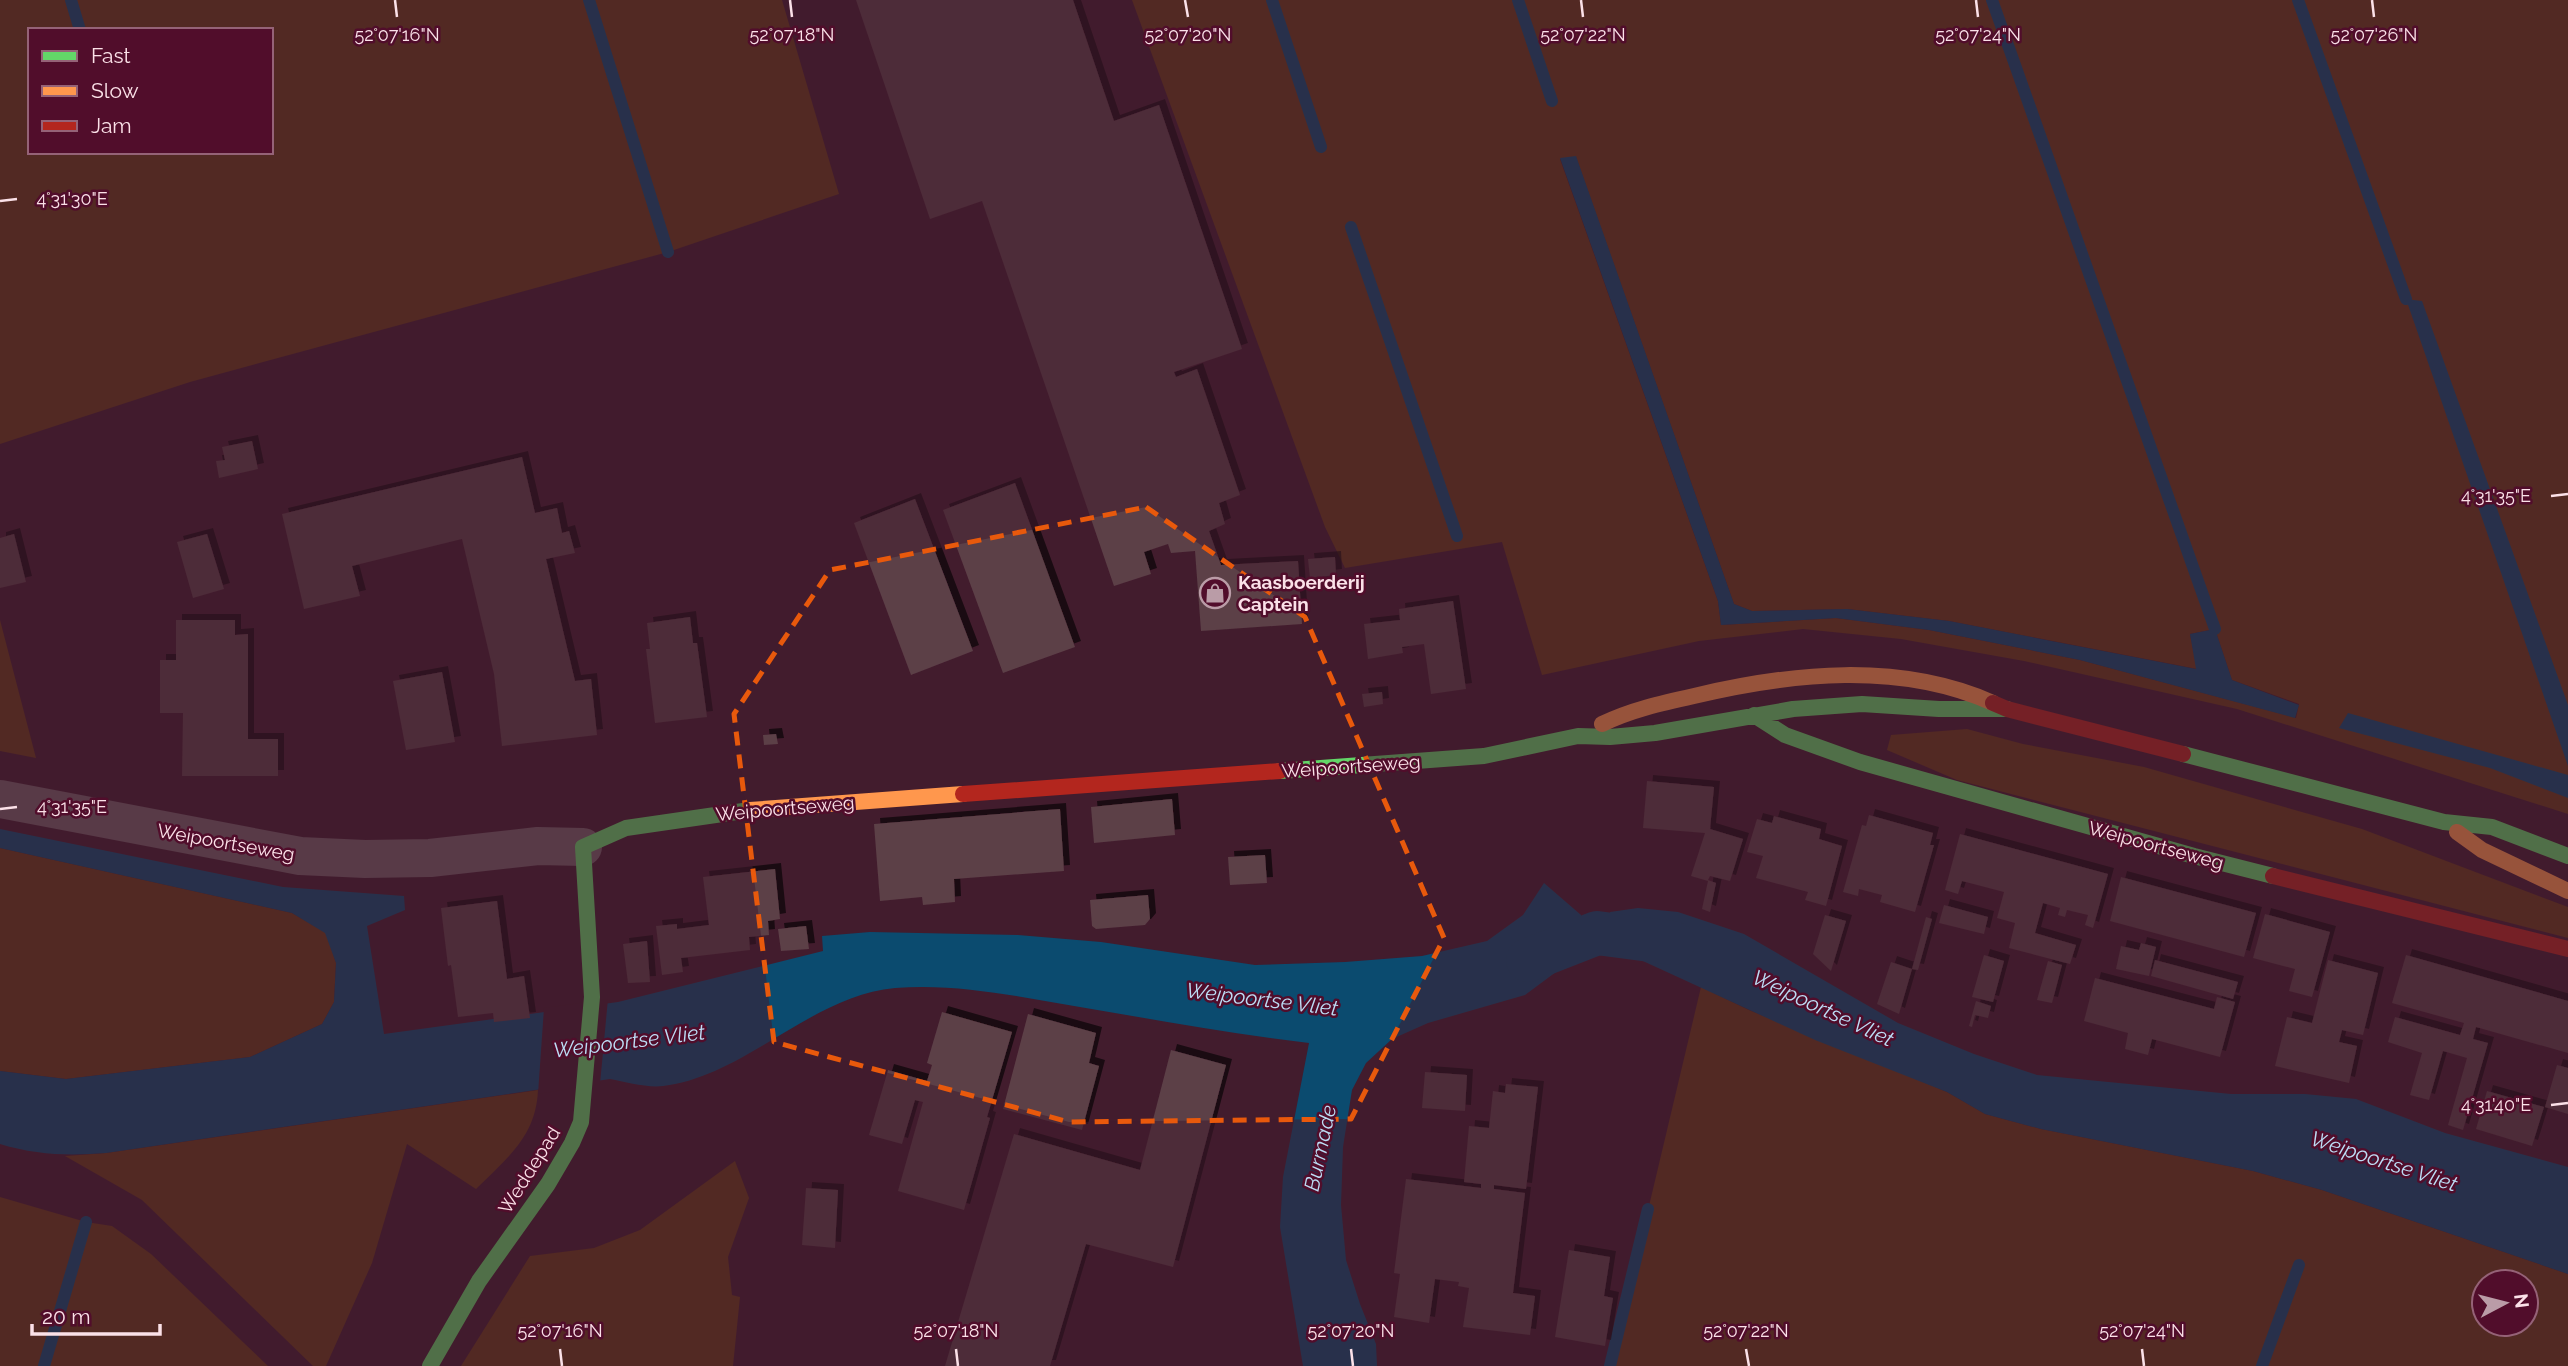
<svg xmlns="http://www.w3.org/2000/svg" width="2568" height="1366" viewBox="0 0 2568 1366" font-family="Raleway,sans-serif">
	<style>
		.green { fill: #663a18; fill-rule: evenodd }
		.water { fill: #0b4b6f }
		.pier { fill: #421c2d }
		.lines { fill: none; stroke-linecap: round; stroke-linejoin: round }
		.stream { stroke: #0b4b6f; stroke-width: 12 }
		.canal { stroke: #0b4b6f; stroke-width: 44 }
		.building { fill: #5c3f47; filter: url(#shadow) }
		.street { stroke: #735f67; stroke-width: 38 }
		.fast { stroke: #63d668; stroke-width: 16 }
		.slow { stroke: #ff974d; stroke-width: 16 }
		.jam { stroke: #b3261e; stroke-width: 16 }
		.marked { fill: none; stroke: #e8590c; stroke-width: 5; stroke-dasharray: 14 9; stroke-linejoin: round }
		.ticks { fill: none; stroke: #fbe1e8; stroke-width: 2.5 }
		.labels { text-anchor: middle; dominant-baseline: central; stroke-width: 5; stroke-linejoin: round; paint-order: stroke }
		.poi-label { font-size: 19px; font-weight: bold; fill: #fbe1e8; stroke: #510d2b; text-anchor: start }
		.street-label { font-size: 19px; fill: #fbe1e8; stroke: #510d2b }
		.water-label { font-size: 21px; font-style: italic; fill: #bcddf5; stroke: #510d2b }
		.ticks-label { font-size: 18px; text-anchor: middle; fill: #fbe1e8; stroke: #510d2b; stroke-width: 5; stroke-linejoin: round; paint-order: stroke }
	</style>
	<defs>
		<filter id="shadow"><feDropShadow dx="6" dy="-6" stdDeviation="0" flood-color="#0009"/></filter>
	</defs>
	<rect width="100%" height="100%" fill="#421c2d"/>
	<path class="green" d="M0,0H782L839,194L668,252L190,382L0,444ZM30,30H271V152H30Z
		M1132,0H2568V814L2237,709L2024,661L1901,639L1803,629L1699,641L1542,675L1502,542L1345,568L1325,527ZM1576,157L1734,604L1752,611L1847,609L1949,621L2197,669L2190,634L2215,629L2232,680L2299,704L2296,718L2080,660L1929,630L1836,618L1721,625L1718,601L1560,159Z
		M0,620L36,758L0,751Z
		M1967,729L2023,744L2144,767L2362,829L2568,907V938L1957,780L1887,750L1891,735Z
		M0,848L292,913L326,933L336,963L334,1002L322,1024L250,1057L66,1079L0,1071Z
		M1701,987L1749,1010L1947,1092L1985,1114L2041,1129L2253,1171L2322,1190L2568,1274V1366H1611ZM2484,1282H2526V1324H2484Z
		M538,1090C536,1137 507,1158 476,1189L407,1144L372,1263L326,1366H313L142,1200L65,1156L106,1153Z
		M735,1161L749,1198L728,1257L732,1295L740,1297L733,1366H461L530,1256L594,1248L640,1230Z
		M0,1197L86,1222L112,1226L151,1254L268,1366H0Z"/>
	<path class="water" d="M1576,156L1734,604L1752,611L1847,609L1949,621L2196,669L2190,634L2215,629L2232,680L2299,705L2295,718L2080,660L1929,630L1836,618L1721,625L1718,601L1560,158Z
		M2406,299L2422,301L2568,705V766Z
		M2348,713L2568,775V798L2490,768L2339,728Z
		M0,829L283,887L404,896L405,910L367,926L384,1034L618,1002L823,951L822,936L870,932L1018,935L1101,942L1255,965L1345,962L1422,956L1487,941L1523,915L1544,883L1581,915L1585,954L1560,969L1525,995L1428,1023L1392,1039L1366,1063L1352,1090L1343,1147L1341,1205L1346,1260L1360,1304L1376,1344L1377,1366H1303L1280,1227L1283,1177L1309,1043C1230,1034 1152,1019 1074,1006C1015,996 955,983 895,988C810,996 746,1076 663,1086C647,1088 626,1082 610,1079L106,1153C69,1156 36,1155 0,1144V1071L66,1079L250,1057L322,1024L334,1002L336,963L325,933L292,913L0,848Z
		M1638,908L1678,912L1744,934L1898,1023L1974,1054L2037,1075L2231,1094H2305L2356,1099L2445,1133L2568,1167V1274L2322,1190L2253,1171L2041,1129L1985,1114L1947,1092L1815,1040L1632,956L1615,953L1610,912Z"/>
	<path class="pier" d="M608,999L600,1084L538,1094L544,1008Z"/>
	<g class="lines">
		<path class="stream" d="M71,0L80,30
			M589,0L668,252
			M1272,0L1321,147
			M1518,0L1552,101
			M1992,0L2215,629
			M2298,0L2406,299
			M1351,227L1457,536
			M44,1366L86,1222
			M1610,1366L1648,1209
			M2262,1366L2299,1265"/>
		<path class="canal" d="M1528,960L1597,933L1673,943"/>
	</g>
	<path class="building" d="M856,0H1073L1114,121L1159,105L1242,349L1174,372L1176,377L1197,369L1240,495L1219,503L1225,524L1209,531L1221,565L1298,561L1302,624L1201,631L1195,551L1171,553L1168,544L1144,552L1151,574L1114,586L982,201L930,219Z
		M252,441L258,469L219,478L216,461L225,460L222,447Z
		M522,457L535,513L557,508L562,533L569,531L575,553L546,559L575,681L591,679L597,735L502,746L494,674L462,539L352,566L360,596L304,609L282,514Z
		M1015,483L1075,647L1003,673L943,510Z
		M915,499L973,651L911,675L854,523Z
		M14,534L26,582L0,588V538Z
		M207,534L224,589L193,598L177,542Z
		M1335,557L1336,575L1310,578L1308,559Z
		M1453,601L1466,689L1431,694L1424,644L1402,647L1403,653L1368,659L1364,624L1400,620L1399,609Z
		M690,617L693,643H697L707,717L655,723L646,649H650L647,623Z
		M176,620H235V635L248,634V739H278V776H182L183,713H160V660H176Z
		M442,672L455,742L406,750L393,681Z
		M1382,692L1383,704L1364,707L1362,694Z
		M776,734L778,744L764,745L763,735Z
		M1647,781L1714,787L1710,829L1743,839L1730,881L1710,876L1708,880L1716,883L1710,912L1702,909L1708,881L1691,876L1705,833L1643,828Z
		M1172,799L1175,835L1094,843L1091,807Z
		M1060,809L1064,871L954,879L955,902L923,905L922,897L880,901L874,824Z
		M1869,815L1933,833L1930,845H1934L1915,912L1880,902L1882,895L1859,889L1858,896L1843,892L1862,825L1866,826Z
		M1774,816L1821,829L1819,839L1842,846L1826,906L1805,900L1808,892L1756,878L1763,856L1747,852L1757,819L1772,823Z
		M1960,834L2108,874L2093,928L2085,925L2088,915L2067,910L2065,917L2058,915L2060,908L2043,903L2035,933L2076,945L2070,964L2009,948L2015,923L1997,918L2004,892L1962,881L1958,894L1945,890Z
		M1265,855L1267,883L1230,885L1228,857Z
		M775,869L780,919L768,921L769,935L749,937L750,950L681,958L683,972L662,975L656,926L677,924V929L709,925L703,877Z
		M2121,877L2256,913L2244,957L2110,921Z
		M1148,895L1150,919L1145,925L1096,929L1092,926L1090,900Z
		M497,901L507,979L524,976L530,1018L494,1022L493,1013L458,1017L451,965L448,966L441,908Z
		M1944,905L1988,917L1984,934L1939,923Z
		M2265,914L2330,932L2312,997L2289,991L2295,969L2253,958Z
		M1825,915L1846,921L1831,971L1813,954Z
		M1926,917L1932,919L1918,970L1912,969Z
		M806,926L809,949L781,951L778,929Z
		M647,941L650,982L628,983L623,944Z
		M2141,943L2156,947L2149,976L2116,969L2121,946L2139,950Z
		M1984,955L2004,961L1993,1002L1972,997Z
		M2406,955L2568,1001V1053L2476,1027L2473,1039L2488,1043L2463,1130L2448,1125L2467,1058L2443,1051L2429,1100L2410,1095L2422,1053L2388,1042L2395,1017L2460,1035L2464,1023L2392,1003Z
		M2155,960L2238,982L2233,999L2151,976Z
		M2328,960L2378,973L2363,1035L2342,1030L2339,1042L2357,1046L2349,1083L2275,1066L2287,1017L2312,1023Z
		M2048,961L2062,965L2052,1003L2037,1000Z
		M1891,962L1912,969L1899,1014L1877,1004Z
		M2095,978L2214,1009L2217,997L2235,1002L2220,1057L2152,1039L2148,1055L2125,1049L2128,1033L2084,1021Z
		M1976,1001L1991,1006L1988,1018L1975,1015L1972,1027L1969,1026Z
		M942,1012L1012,1032L987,1117L990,1118L964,1210L898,1191L923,1102L915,1100L902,1144L869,1135L888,1070L927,1081L932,1065L927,1063Z
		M1028,1014L1096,1033L1089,1063L1099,1066L1082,1130L1003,1109Z
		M1171,1050L1226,1065L1173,1267L1086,1244L1050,1366H945L1014,1134L1140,1170Z
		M2557,1065L2568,1068V1114L2545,1107Z
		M1425,1072L1467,1075L1465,1111L1422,1108Z
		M1506,1084L1538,1087L1526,1189L1494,1185V1189L1525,1193L1513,1293L1535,1296L1530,1335L1463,1327L1469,1288L1458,1286L1459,1282L1435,1279L1429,1323L1394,1317L1400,1274L1394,1273L1406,1179L1481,1188V1184L1464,1182L1469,1126L1489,1128L1493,1091L1505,1093Z
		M2487,1091L2544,1107L2532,1146L2476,1129Z
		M806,1188L838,1190L835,1248L802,1245Z
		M1569,1250L1610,1257L1604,1296L1613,1298L1605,1346L1555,1337Z"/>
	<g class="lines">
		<path class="street" d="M0,799L300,856L365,859L430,858L538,846L583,847"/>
		<path class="fast" d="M1754,715L1785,735L1860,762L2194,856L2273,876
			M2183,754L2444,822L2492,827L2568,856
			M1280,771L1484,756L1578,736L1610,737L1655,733L1793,709L1862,704L1939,709H2007
			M430,1366L479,1281L548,1184L572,1143L581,1122L592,997L583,847L626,828L750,810"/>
		<path class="slow" d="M1602,724C1631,710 1662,703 1694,696C1791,673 1899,661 1993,703
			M750,810L963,794
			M2457,832L2482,850L2568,891"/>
		<path class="jam" d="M1993,703L2007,709L2183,754
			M963,794L1280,771
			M2273,876L2568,949"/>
	</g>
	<path d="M0 0H2568V1366H0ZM1146,507L1305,617L1444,938L1351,1119L1069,1122L774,1042L734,714L830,570Z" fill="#421c2d" fill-opacity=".55" fill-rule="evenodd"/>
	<path class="marked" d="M1146,507L1305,617L1444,938L1351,1119L1069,1122L774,1042L734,714L830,570Z"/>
	<path class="ticks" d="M395,0L397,17M790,0L792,17M1185,0L1188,17M1581,0L1583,17M1976,0L1978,17M2372,0L2374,17M0,201L17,199M2551,496L2568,494M0,809L17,807M2551,1105L2568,1103M560,1349L562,1366M956,1349L958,1366M1351,1349L1353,1366M1746,1349L1749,1366M2142,1349L2144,1366"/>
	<defs>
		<g id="shop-ring" transform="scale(1.575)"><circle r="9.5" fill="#510d2b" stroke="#ba9ca7" stroke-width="1.5"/><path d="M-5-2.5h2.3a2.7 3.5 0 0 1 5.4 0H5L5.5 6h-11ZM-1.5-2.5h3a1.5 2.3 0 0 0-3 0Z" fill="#ba9ca7"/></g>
	</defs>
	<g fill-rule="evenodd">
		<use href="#shop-ring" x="1215" y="593"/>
	</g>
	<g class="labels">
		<g class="poi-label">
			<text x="1238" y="582">Kaasboerderij<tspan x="1238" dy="22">Captein</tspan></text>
		</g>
		<g class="street-label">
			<text transform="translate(1351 766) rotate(-4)">Weipoortseweg</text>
			<text transform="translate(785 808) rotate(-5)">Weipoortseweg</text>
			<text transform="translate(226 842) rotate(10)">Weipoortseweg</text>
			<text transform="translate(2156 845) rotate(15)">Weipoortseweg</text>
			<text transform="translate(529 1170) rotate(-58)">Weddepad</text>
		</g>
		<g class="water-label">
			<text transform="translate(1262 999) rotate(7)">Weipoortse Vliet</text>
			<text transform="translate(1823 1008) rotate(25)">Weipoortse Vliet</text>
			<text transform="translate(629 1041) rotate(-7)">Weipoortse Vliet</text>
			<text transform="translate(1320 1148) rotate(-78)">Burmade</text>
			<text transform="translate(2384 1161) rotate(18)">Weipoortse Vliet</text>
		</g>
	</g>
	<g class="ticks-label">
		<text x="397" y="41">52°07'16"N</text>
		<text x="792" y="41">52°07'18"N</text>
		<text x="1188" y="41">52°07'20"N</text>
		<text x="1583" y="41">52°07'22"N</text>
		<text x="1978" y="41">52°07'24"N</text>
		<text x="2374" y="41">52°07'26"N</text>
		<text x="72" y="205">4°31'30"E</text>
		<text x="2496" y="502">4°31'35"E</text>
		<text x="72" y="813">4°31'35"E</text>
		<text x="2496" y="1111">4°31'40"E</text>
		<text x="560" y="1337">52°07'16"N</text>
		<text x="956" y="1337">52°07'18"N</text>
		<text x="1351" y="1337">52°07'20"N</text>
		<text x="1746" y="1337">52°07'22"N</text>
		<text x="2142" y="1337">52°07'24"N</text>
	</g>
	<rect x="28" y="28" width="245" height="126" fill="#510d2b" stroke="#956277" stroke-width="2"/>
	<rect x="42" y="51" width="35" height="10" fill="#63d668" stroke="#956277" stroke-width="2"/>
	<text x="91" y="63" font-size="21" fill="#fbe1e8">Fast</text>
	<rect x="42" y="86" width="35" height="10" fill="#ff974d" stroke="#956277" stroke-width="2"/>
	<text x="91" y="98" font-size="21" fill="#fbe1e8">Slow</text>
	<rect x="42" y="121" width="35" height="10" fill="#b3261e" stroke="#956277" stroke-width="2"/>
	<text x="91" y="133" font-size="21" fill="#fbe1e8">Jam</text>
	<g transform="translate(2505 1303) rotate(83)"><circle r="33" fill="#510d2b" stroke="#956277" stroke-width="2"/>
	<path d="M0-5L12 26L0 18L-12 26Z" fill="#ba9ca7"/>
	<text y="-10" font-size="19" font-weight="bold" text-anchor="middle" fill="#fbe1e8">N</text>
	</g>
	<path d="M32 1324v10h128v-10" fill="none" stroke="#fbe1e8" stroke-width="3.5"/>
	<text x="42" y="1324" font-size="21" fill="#fbe1e8" stroke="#510d2b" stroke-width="5" paint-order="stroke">20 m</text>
</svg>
